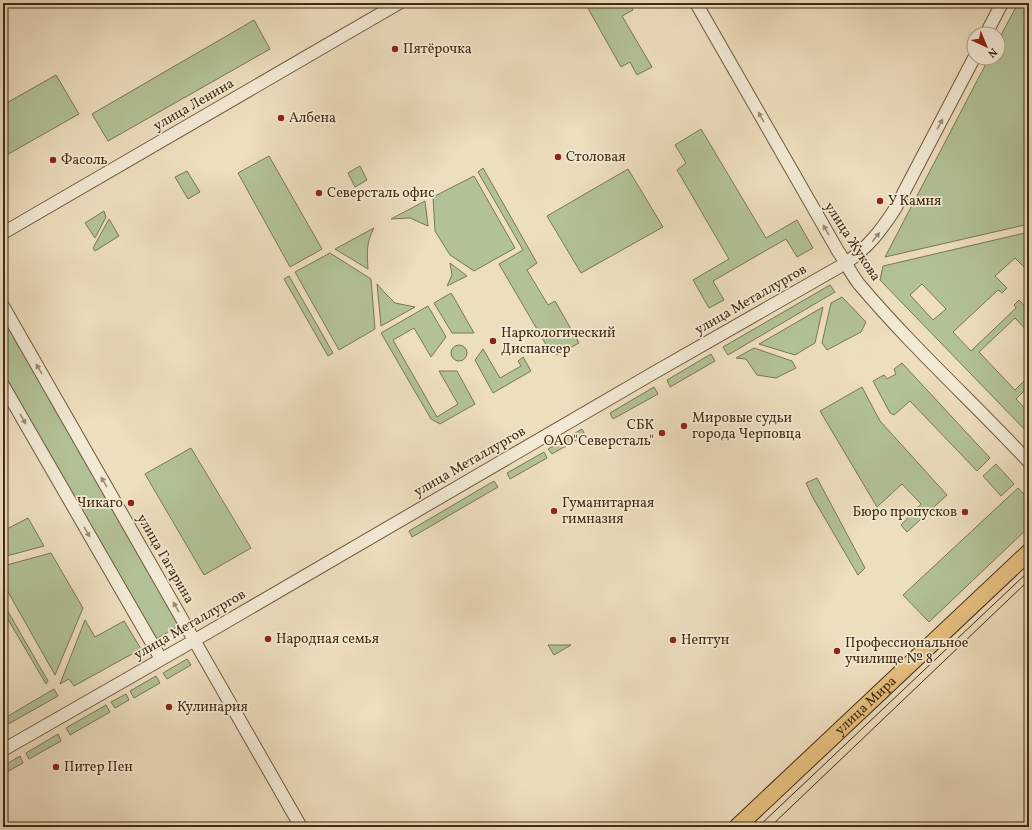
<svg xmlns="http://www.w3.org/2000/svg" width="1032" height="830" viewBox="0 0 1032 830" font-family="Vollkorn,serif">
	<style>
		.green { fill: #b2c296; stroke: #7a7654; fill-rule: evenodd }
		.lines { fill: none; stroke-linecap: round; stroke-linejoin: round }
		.minor-casing { stroke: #6e583c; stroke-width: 14 }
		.major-casing { stroke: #432b11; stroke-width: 18 }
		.minor { stroke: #f3ead5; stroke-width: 12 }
		.major { stroke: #e6bf7f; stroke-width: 16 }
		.tram { stroke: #432b11; stroke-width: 1 }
		.oneway { fill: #9b8a73 }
		.poi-dot { fill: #8f2418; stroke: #f3ead5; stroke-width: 1.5 }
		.labels { text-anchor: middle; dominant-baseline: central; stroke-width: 3.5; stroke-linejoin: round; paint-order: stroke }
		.poi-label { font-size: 14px; fill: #432b11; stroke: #f3ead5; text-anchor: start }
		.street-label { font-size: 14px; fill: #432b11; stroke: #f3ead5 }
	</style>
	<rect width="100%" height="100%" fill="#eddebe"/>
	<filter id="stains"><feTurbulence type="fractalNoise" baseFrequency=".005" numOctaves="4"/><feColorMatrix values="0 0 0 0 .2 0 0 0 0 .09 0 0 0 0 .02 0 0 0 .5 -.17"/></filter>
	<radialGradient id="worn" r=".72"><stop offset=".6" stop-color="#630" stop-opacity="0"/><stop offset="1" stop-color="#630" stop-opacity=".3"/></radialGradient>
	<path class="green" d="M585,3H629L633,10L622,16L652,67L637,75L630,62L621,67Z
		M1018,3H1029V224L885,257L989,58H998V41Z
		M254,20L270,49L108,141L92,114Z
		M56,75L79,114L3,157V105Z
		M701,129L766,238L797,220L813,248L797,257L786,239L713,281L724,300L709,308L693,280L729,259L677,170L686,163L675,145Z
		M269,156L322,249L290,267L238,173Z
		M360,166L367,180L355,187L348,173Z
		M483,168L537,263L527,270L548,305L555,301L579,343L557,355L551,346L548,348L499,264L523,250L478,172Z
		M628,169L663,227L581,273L547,216Z
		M187,171L200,192L188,199L175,177Z
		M474,176L515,248L474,271L450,255L435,231L433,197Z
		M425,201L428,226L410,218L391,219Z
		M104,211L106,217L95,238L85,223Z
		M109,219L119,236L95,251L93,248Z
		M374,228C366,242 367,254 368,269L335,249Z
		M1029,232V272L1015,258L995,276L1007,288L1002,293L998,290L953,332L971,351L1016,308L1014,305L1019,300L1029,311V333L1015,318L979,352L1015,390L1029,376V386L1016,399L1029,413V434L880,280L883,266ZM922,284L946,309L933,320L910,295Z
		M330,253L371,279L375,329L339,350L295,272Z
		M450,263L467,276L447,286L452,275Z
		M289,276L333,353L328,356L284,279Z
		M377,284L384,292L395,303L415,307L381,326Z
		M830,285L835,292L728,355L723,347Z
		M451,293L453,296L474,333H452L434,303Z
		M842,297L866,322L861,332L827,350L822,343L831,303Z
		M428,306L446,337L431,357L414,328L393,340L437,417L458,404L439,371H457L475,404L440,424L431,419L381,333Z
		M823,307L815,343L795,355L759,344Z
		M3,317L180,625L156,639L3,373Z
		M451 353a8 8 0 1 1 16 0a8 8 0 1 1-16 0Z
		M754,348L792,361L796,368L776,378L757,375L746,359L736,358Z
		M483,349L500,378L521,366L518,361L523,357L531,371L493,393L475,360Z
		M711,354L715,361L670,387L667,380Z
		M902,363L990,458L977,471L910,401L894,415L890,413L873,381L884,375L887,379L896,374L894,369Z
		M654,387L658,394L613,419L610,413Z
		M862,387L880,421L947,495L907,532L901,525L921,504L902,484L877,507L820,411Z
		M582,429L585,435L552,454L548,449Z
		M191,448L251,548L204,575L145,474Z
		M544,452L547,458L510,479L507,473Z
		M996,464L1014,484L1001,496L983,476Z
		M817,478L865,568L858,575L813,498L806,483Z
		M494,481L498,487L412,537L409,531Z
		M1018,488L1029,500V527L929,622L903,595Z
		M28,518L44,546L3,557V531Z
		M51,553L83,608L55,675L3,583V566Z
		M3,603L48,681L46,684L3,611Z
		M85,620L95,637L124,621L141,649L74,686L69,679L60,684Z
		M548,645H571L554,655Z
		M187,659L191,665L167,679L163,673Z
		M156,676L160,683L134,698L130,691Z
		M54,689L58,696L3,727V719Z
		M126,694L129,700L115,708L111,702Z
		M106,705L110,712L70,735L66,728Z
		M58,734L61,741L29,759L26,753Z
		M20,756L23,763L3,774V766Z"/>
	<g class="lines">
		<g class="minor-casing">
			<path id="minor" d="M696,3L838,251C845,261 851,274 859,284C912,347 973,402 1029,462
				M986,34L1002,3
				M3,233L399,3
				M3,306L301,827
				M3,385L161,659
				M3,750L195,640L650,375L846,263C869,246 880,232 895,209L974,58"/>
		</g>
		<g class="major-casing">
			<g id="major">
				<path id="s1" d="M737,827L1029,552"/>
			</g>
		</g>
		<use href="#minor" class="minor"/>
		<use href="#major" class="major"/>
		<path class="tram" d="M758,827L1029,571
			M770,827L1029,580"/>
	</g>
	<defs><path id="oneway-solid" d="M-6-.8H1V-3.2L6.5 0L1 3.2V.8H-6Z"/></defs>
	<g class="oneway">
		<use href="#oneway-solid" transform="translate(761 117) rotate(-120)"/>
		<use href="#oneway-solid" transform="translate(940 124) rotate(-62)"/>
		<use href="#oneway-solid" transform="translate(826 230) rotate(-120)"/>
		<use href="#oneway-solid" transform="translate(876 237) rotate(-51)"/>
		<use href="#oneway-solid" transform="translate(39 369) rotate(-120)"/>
		<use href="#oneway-solid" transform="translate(23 419) rotate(60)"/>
		<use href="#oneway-solid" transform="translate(104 482) rotate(-120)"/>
		<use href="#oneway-solid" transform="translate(87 532) rotate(60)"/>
		<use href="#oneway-solid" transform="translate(176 607) rotate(-120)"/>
	</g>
	<g class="poi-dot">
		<circle cx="395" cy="49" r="4"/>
		<circle cx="281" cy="118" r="4"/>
		<circle cx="558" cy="157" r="4"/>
		<circle cx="53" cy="160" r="4"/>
		<circle cx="319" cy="193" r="4"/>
		<circle cx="880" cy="201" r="4"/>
		<circle cx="493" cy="341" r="4"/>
		<circle cx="684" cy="426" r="4"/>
		<circle cx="662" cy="433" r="4"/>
		<circle cx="131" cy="503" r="4"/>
		<circle cx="554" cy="511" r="4"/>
		<circle cx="965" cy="512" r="4"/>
		<circle cx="268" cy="639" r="4"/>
		<circle cx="673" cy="640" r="4"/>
		<circle cx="837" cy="651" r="4"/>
		<circle cx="169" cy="707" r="4"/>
		<circle cx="56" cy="767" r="4"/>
	</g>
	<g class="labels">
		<g class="poi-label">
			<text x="403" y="49">Пятёрочка</text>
			<text x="289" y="118">Албена</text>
			<text x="566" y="157">Столовая</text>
			<text x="61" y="160">Фасоль</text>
			<text x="327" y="193">Северсталь офис</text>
			<text x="888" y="201">У Камня</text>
			<text x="501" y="333">Наркологический<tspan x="501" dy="16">Диспансер</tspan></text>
			<text x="692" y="418">Мировые судьи<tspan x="692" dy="16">города Черповца</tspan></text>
			<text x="654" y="425" text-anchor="end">СБК<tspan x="654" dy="16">ОАО"Северсталь"</tspan></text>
			<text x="123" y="503" text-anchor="end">Чикаго</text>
			<text x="562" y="503">Гуманитарная<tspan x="562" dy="16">гимназия</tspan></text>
			<text x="957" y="512" text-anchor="end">Бюро пропусков</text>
			<text x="276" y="639">Народная семья</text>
			<text x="681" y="640">Нептун</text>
			<text x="845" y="643">Профессиональное<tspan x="845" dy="16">училище № 8</tspan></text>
			<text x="177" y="707">Кулинария</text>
			<text x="64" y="767">Питер Пен</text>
		</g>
		<g class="street-label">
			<text transform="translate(194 105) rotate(-30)">улица Ленина</text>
			<text transform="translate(852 242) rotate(57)">улица Жукова</text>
			<text transform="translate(751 300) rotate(-30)">улица Металлургов</text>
			<text transform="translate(470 462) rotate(-30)">улица Металлургов</text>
			<text transform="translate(165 559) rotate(60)">улица Гагарина</text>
			<text transform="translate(190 625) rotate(-30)">улица Металлургов</text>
			<text stroke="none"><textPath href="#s1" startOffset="177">улица Мира</textPath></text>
		</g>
	</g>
	<rect width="1032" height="830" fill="none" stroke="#eddebe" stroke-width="16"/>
	<rect x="4" y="4" width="1024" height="822" fill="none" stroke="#432b11" stroke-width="2"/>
	<rect x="8" y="8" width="1016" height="814" fill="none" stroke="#432b11"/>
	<g transform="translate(986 46) rotate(136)"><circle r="19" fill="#f3ead5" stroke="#ad9e87"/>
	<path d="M0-3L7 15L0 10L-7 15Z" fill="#8f2418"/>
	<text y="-6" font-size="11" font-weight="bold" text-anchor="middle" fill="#432b11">N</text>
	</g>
	<rect width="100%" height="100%" filter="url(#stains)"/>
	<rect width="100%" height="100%" fill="url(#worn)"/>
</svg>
